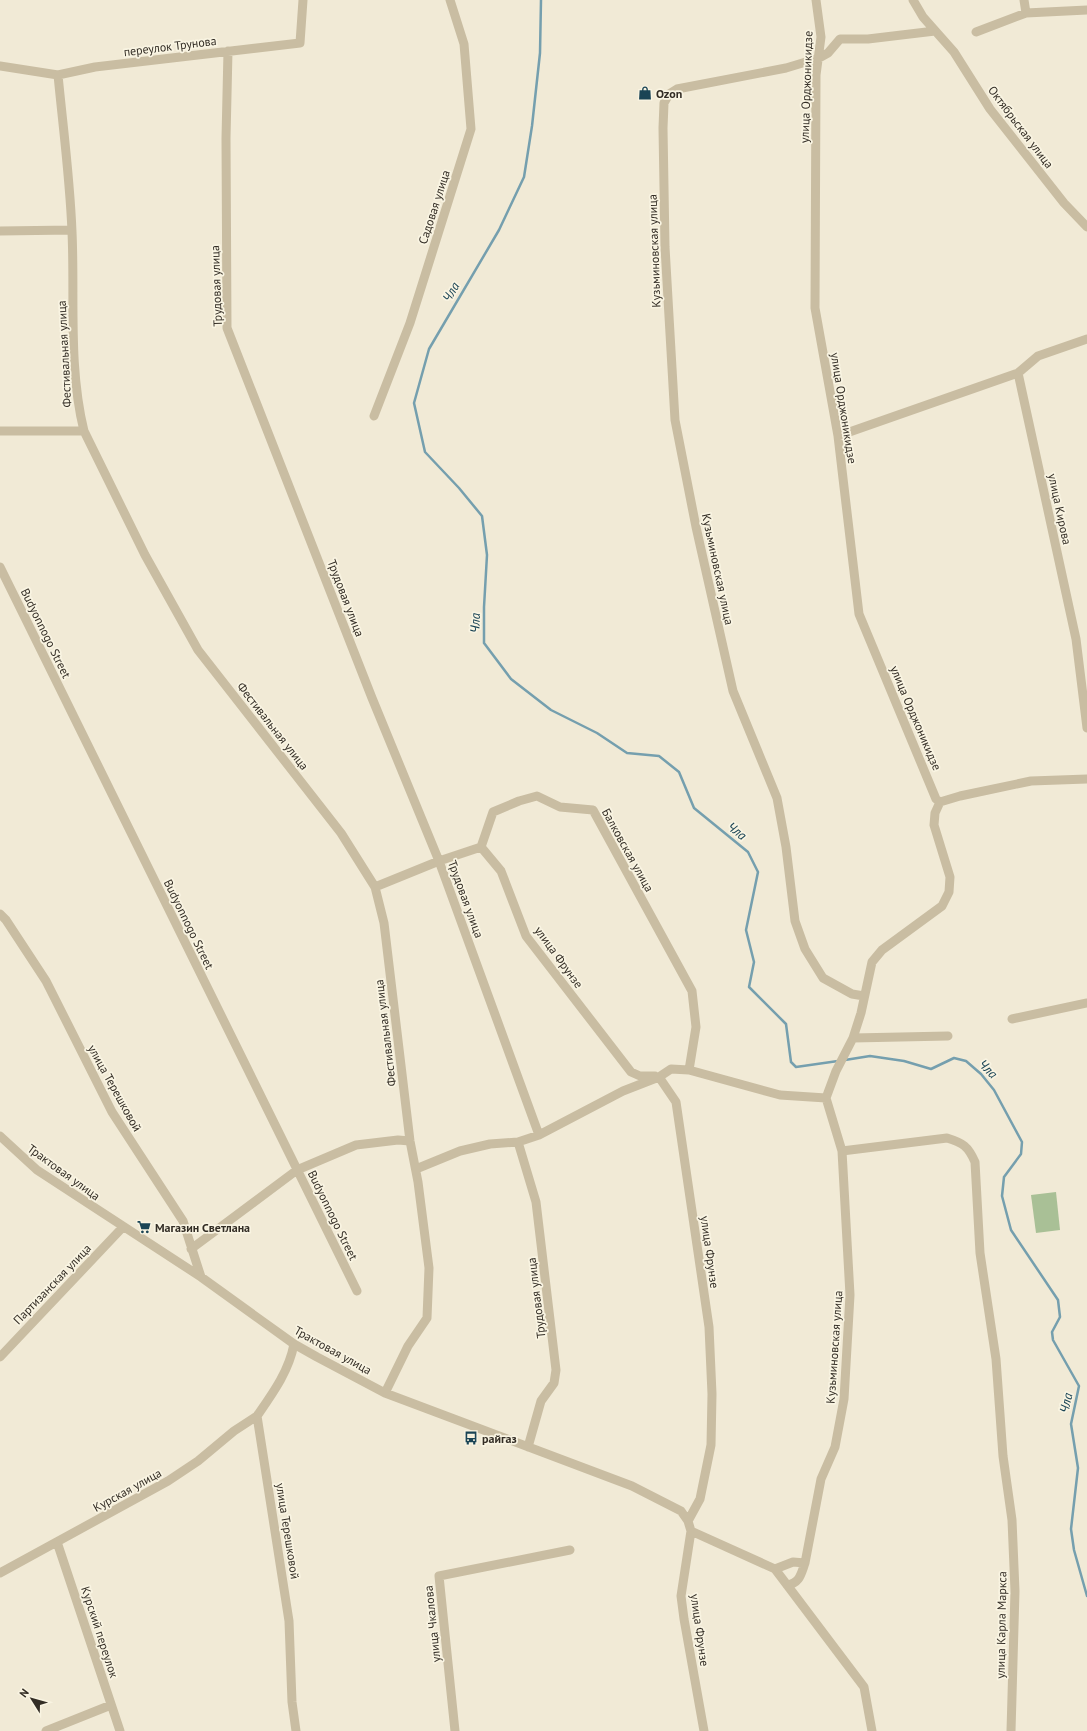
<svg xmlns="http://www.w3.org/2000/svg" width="1087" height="1731" viewBox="0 0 1087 1731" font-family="'PT Sans',sans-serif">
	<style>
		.green { fill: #a9c096 }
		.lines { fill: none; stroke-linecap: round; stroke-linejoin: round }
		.stream { stroke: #759fae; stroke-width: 2.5 }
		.minor { stroke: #c9bda2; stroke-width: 9 }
		.labels { text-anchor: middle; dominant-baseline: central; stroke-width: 3.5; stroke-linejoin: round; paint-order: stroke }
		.street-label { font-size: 12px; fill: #332d25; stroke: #f9f4e2 }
		.poi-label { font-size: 12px; font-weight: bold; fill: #332d25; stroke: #f9f4e2; text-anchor: start }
		.water-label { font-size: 13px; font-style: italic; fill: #1a4455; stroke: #f9f4e2 }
	</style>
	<rect width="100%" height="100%" fill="#f1ead6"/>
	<path class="green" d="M1056,1192L1060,1230L1036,1233L1031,1195Z"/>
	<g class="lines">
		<path class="stream" d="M541,0L540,53L532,126L524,177L499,230L429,349L414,403L425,452L459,488L482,516L487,555L484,607V643L511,679L551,710L597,733L627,753L659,756L679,772L694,808L748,852L758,872L746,930L754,962L749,987L786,1024L791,1062L796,1067L838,1061
			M845,1060L870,1056L904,1061L931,1069L954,1058L966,1061L981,1074L994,1090L1022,1142L1021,1154L1004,1177L1002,1196L1011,1230L1058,1300L1060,1317L1052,1332L1053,1340L1079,1386L1071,1424L1078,1468L1071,1529L1074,1550L1087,1596"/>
		<path class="minor" d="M816,0L821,37L816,75L815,308L838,436L859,614L936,799L940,802
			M913,0L923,17L954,52L990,109L1064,203L1087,227
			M1024,0L1026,13
			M976,32L1026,13L1087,10
			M228,51L226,138L227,328L372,698L439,861L539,1135
			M0,66L58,75L95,67L300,43L303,0
			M58,75C63,127 70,179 72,232C75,297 68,366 84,431L145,555L198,650L341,833L375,887L384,923L410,1141L418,1182L429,1268L427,1318L408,1346L385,1393
			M0,231L72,230
			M1087,339L1038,356L1018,373L1076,639L1087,728
			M374,416L410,323L471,129L464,44L450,0
			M0,431H84
			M838,436L1018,373
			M0,567L357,1291
			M481,847L501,871L526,936L631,1072L640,1076H655
			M375,887L439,861L481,847L493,812L519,801L537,796L560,807L593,810L692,991L696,1027L689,1070
			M0,914L6,920L46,981L112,1112L183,1221L201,1277
			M864,996L852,994L823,978L805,949L795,921L786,847L777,798L733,691L696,527L675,420L665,247L663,128L664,103L669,94L677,89L786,68L819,58L828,53L840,39H868L935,31
			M1012,1019L1087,1003
			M853,1038L948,1036
			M659,1077L676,1102L709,1327L712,1394L711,1445L700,1499L688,1521L691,1531L681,1596L684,1619L704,1731
			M826,1098L836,1071L853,1038L861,1013L872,962L882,950L942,906L949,892L950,877L934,825L935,813L940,802L960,796L1031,781L1087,779
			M0,1136L37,1170L201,1277L294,1344L317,1357L385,1393L632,1486L681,1511L688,1521
			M518,1142L536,1202L556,1370L554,1383L541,1401L528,1447
			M842,1151L947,1138C963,1143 968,1146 975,1162L980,1253L996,1359L1003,1456L1012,1520L1015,1591L1011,1731
			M416,1169L460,1151L490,1144L518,1142L539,1135L623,1091L659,1077L671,1069L689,1070L780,1095L826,1098
			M191,1249L297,1170L356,1145L398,1140L410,1141
			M294,1344C289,1371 273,1393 257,1416L289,1621L292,1702L296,1731
			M0,1357L122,1228
			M691,1531L775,1569L864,1687L872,1731
			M57,1542L120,1731
			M775,1569L793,1562L805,1563L821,1479L835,1447L844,1399L850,1295L842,1151L826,1098
			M0,1573L168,1481L198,1461L234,1431L257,1416
			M787,1585C800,1583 801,1574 805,1563
			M46,1731L111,1705
			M455,1731L439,1576L570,1550"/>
	</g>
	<defs>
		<g id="shop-bare" transform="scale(1.08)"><path d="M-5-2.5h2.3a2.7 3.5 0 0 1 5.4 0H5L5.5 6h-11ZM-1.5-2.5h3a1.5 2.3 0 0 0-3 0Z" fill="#1a4455" stroke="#f9f4e2" stroke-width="2.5" paint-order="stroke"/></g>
		<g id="supermarket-bare" transform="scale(1.08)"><path d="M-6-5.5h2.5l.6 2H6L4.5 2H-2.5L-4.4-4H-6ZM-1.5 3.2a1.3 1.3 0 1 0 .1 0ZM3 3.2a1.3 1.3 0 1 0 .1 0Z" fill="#1a4455" stroke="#f9f4e2" stroke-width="2.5" paint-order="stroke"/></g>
		<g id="bus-bare" transform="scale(1.08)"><path d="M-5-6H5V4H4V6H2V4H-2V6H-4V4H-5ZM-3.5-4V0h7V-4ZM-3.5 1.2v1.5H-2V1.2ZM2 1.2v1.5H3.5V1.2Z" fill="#1a4455" stroke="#f9f4e2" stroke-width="2.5" paint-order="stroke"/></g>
	</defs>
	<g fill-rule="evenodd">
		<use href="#shop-bare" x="645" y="93"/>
		<use href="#supermarket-bare" x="144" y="1227"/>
		<use href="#bus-bare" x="471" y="1438"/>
	</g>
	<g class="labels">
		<g class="street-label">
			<text transform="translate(170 46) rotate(-7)">переулок Трунова</text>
			<text transform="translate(806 87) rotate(-88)">улица Орджоникидзе</text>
			<text transform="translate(1021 127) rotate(53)">Октябрьская улица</text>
			<text transform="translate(434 207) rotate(-72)">Садовая улица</text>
			<text transform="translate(654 251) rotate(-92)">Кузьминовская улица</text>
			<text transform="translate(216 286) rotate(-92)">Трудовая улица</text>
			<text transform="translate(64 354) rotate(-93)">Фестивальная улица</text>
			<text transform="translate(844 408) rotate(81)">улица Орджоникидзе</text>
			<text transform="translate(1060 509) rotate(78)">улица Кирова</text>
			<text transform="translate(718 569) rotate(78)">Кузьминовская улица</text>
			<text transform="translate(346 598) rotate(69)">Трудовая улица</text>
			<text transform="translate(46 633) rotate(64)">Budyonnogo Street</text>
			<text transform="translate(916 718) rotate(67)">улица Орджоникидзе</text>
			<text transform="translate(273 726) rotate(52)">Фестивальная улица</text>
			<text transform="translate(628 850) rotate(61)">Балковская улица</text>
			<text transform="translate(466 899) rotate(70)">Трудовая улица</text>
			<text transform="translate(189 924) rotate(64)">Budyonnogo Street</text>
			<text transform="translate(559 957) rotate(54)">улица Фрунзе</text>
			<text transform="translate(385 1033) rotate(-97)">Фестивальная улица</text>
			<text transform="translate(115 1088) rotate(61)">улица Терешковой</text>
			<text transform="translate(64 1172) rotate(36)">Трактовая улица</text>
			<text transform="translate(333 1215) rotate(64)">Budyonnogo Street</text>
			<text transform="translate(710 1252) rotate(82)">улица Фрунзе</text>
			<text transform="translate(52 1284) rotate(-46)">Партизанская улица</text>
			<text transform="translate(536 1298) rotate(-97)">Трудовая улица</text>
			<text transform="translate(834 1347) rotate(-86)">Кузьминовская улица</text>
			<text transform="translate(333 1350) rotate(29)">Трактовая улица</text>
			<text transform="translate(127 1490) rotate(-29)">Курская улица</text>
			<text transform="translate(288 1531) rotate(81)">улица Терешковой</text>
			<text transform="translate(432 1624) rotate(-96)">улица Чкалова</text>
			<text transform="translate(1001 1625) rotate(-89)">улица Карла Маркса</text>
			<text transform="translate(700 1630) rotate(82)">улица Фрунзе</text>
			<text transform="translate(100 1632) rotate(72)">Курский переулок</text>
		</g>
		<g class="poi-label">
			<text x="656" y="93">Ozon</text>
			<text x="155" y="1227">Магазин Светлана</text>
			<text x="482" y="1438">райгаз</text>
		</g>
		<g class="water-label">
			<text transform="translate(451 292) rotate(-60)">Чла</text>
			<text transform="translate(475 623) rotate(-88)">Чла</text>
			<text transform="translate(737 831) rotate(39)">Чла</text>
			<text transform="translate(988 1069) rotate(46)">Чла</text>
			<text transform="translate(1066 1403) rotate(-78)">Чла</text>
		</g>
	</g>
	<g transform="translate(32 1699) rotate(307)" stroke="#f9f4e2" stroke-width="3" paint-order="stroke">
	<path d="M0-3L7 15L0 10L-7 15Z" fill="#332d25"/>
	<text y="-6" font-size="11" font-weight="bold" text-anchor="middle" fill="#332d25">N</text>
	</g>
</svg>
